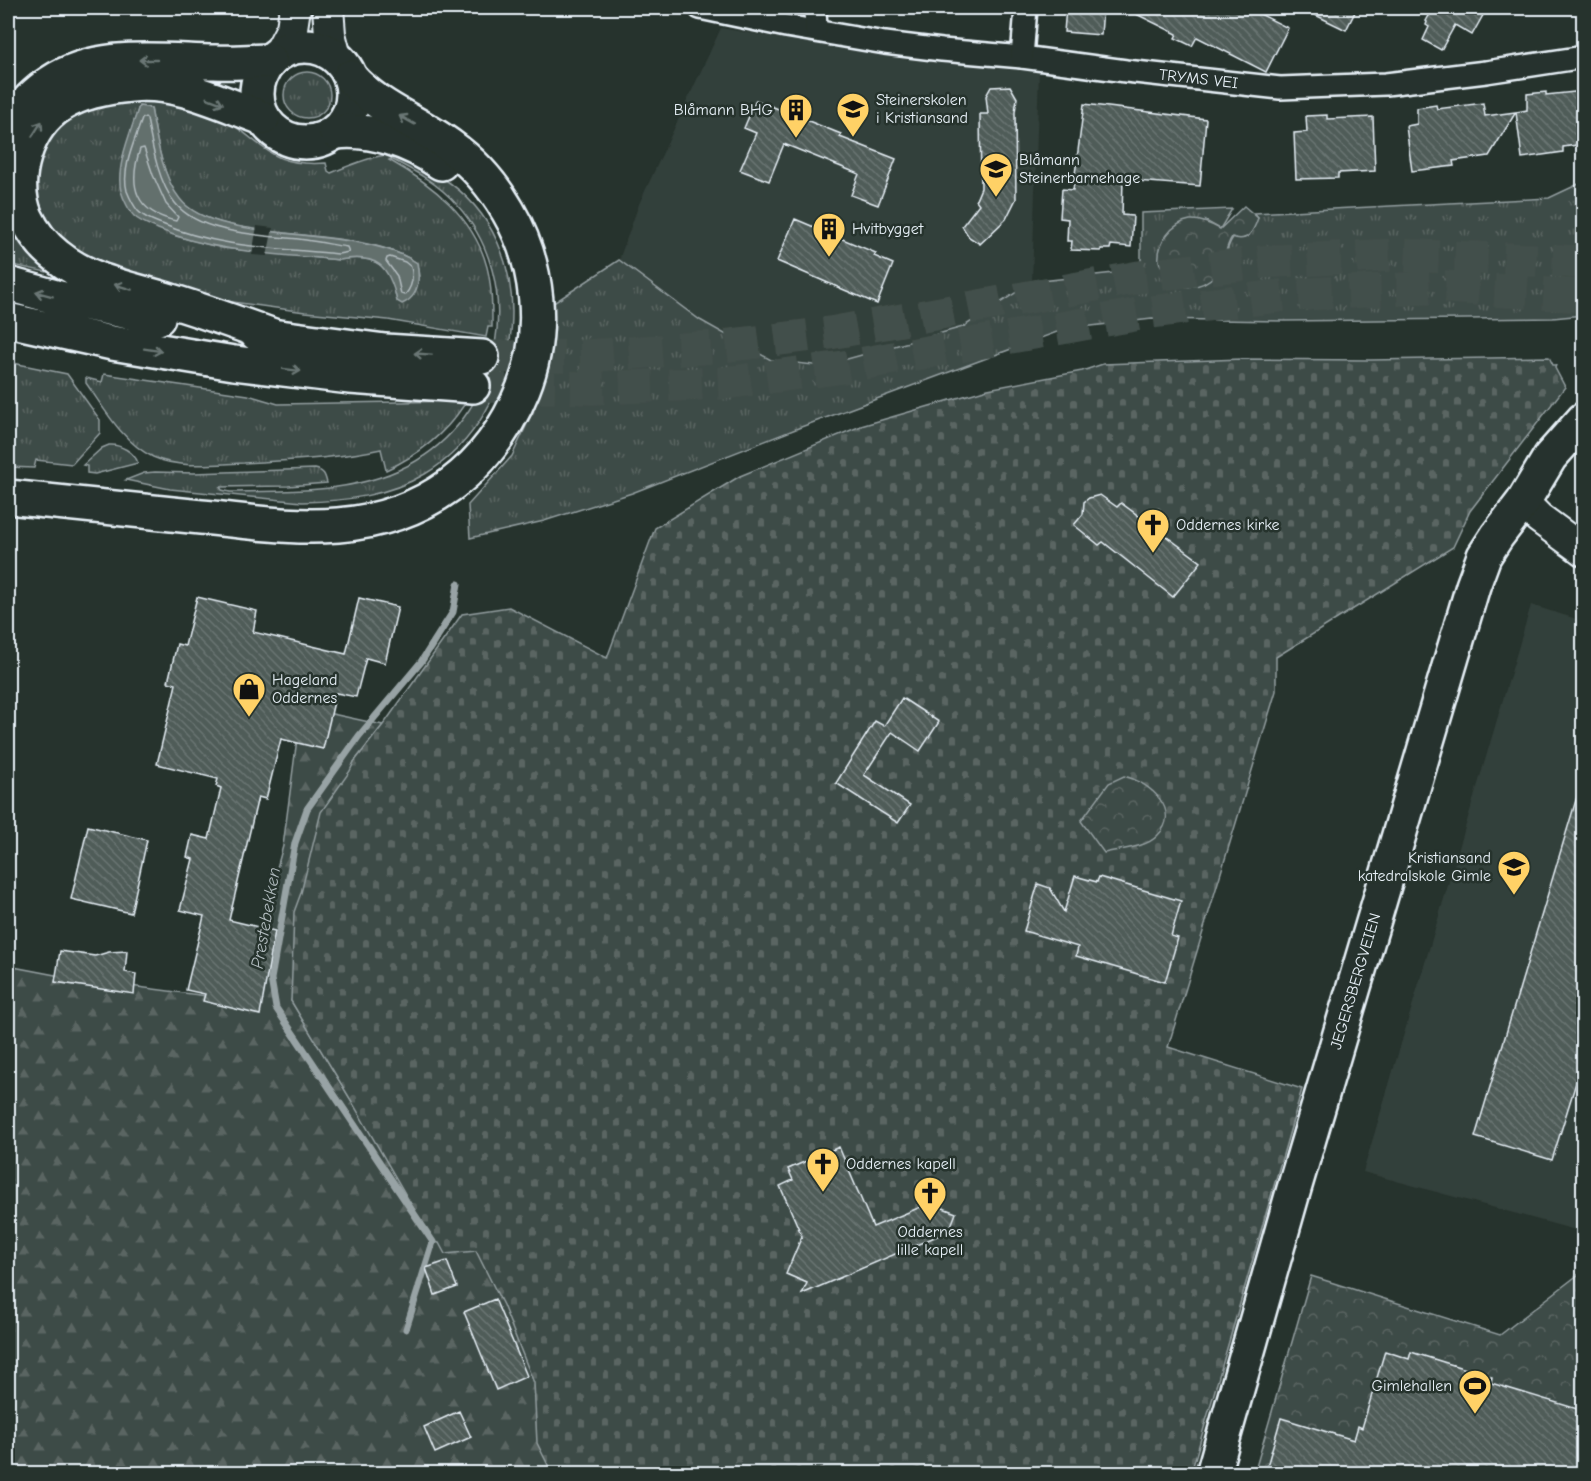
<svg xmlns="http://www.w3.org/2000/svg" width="1591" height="1481" viewBox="0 0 1591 1481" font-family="'Comic Neue',sans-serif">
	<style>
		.built { fill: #333f3a }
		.grass { fill: url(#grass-tufts); stroke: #939ea0; stroke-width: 1.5; fill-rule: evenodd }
		.forest { fill: url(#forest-firs); stroke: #939ea0; stroke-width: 1.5 }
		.cemetery { fill: url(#cemetery-stones); stroke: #939ea0; stroke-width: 1.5 }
		.park { fill: url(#park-crowns); stroke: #939ea0; stroke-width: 1.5 }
		.water { fill: #636f6d; stroke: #98a3a5; stroke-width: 1.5 }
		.pier { fill: #26332d }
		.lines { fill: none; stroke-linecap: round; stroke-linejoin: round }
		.shore { stroke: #b3bdc0; stroke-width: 1.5 }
		.stream { stroke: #98a3a5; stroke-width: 7 }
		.building { fill: url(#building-back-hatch); stroke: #e8f1f8; stroke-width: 1.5 }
		.highway-tunnel { stroke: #43504b; stroke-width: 33; stroke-dasharray: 33 16; stroke-linecap: butt }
		.street-casing { stroke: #e8f1f8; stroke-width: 26 }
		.secondary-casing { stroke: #e8f1f8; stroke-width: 34 }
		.primary-casing { stroke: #e8f1f8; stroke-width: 38 }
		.highway-casing { stroke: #e8f1f8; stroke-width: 38 }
		.street { stroke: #26332d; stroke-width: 21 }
		.secondary { stroke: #26332d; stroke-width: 30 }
		.primary { stroke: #26332d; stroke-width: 33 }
		.highway { stroke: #26332d; stroke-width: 33 }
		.oneway { stroke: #6a7674 }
		.labels { text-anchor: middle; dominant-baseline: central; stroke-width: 5; stroke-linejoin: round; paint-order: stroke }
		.street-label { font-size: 16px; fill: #e8f1f8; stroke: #26332d }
		.poi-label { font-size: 16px; fill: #e8f1f8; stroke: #26332d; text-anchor: start }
		.water-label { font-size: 18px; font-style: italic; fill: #b3bdc0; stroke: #26332d }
	</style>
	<defs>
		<pattern id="grass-tufts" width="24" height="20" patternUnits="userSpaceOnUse" patternTransform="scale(1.5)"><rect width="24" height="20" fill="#3e4b47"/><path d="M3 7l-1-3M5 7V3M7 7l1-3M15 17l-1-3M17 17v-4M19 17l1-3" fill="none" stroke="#5a6562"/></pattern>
		<pattern id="forest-firs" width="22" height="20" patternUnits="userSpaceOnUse" patternTransform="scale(1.5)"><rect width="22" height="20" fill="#3e4b47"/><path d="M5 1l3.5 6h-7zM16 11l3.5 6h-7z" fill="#5a6562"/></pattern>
		<pattern id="cemetery-stones" width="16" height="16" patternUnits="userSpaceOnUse" patternTransform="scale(1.5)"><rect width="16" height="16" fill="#3e4b47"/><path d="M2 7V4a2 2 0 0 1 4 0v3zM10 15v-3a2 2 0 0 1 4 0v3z" fill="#5a6562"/></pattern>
		<pattern id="park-crowns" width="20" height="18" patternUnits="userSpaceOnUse" patternTransform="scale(1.5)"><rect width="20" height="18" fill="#3e4b47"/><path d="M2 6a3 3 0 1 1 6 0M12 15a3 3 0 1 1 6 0" fill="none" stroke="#5a6562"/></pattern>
		<pattern id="building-back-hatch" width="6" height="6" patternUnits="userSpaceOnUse" patternTransform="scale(1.5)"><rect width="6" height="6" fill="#505c59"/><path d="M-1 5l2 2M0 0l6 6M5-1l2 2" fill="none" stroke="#697472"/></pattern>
	</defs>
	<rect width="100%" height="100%" fill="#26332d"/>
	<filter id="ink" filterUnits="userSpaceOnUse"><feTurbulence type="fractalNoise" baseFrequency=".0167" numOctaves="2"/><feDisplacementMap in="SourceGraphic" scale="12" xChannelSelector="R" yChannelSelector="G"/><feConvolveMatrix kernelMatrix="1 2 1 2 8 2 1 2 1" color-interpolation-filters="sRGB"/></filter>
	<g filter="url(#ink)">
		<path class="built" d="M721,28L904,59L1039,72L1032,282L963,327L822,366L771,360L700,320L619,260L639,204Z
			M1531,605L1583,621V1232L1363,1172Z"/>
		<path class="grass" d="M284 95a23 23 0 1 1 46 0a23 23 0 1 1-46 0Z
			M164,98C182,104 204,107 220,117C266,142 265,167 326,163L328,171L331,173C343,168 380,153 392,155C406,157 429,170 441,177C548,244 527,413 425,474C388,496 345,501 302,502L170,489L126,480L144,473L155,472L194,473L315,469C324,471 325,475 327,483L288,486L220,487L222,490L230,492C292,491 361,494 416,461C504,409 526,281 457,205C439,184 415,171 391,159L389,160C432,184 474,217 487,267C492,287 492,307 492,327H488L486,337L388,320L305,312L219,300L109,271L54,239L33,203L40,149L65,117L112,100ZM139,106L151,108C156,136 162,177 180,200C217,246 361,223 417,263L419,276L397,301C395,293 394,284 391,277C380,257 359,257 339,260L222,248L176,236L123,157Z
			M1583,182V315L1553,318L1285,321L1152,319L1065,329L801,427L632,493L544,521L470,538L468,505L512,456L535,407L549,306L619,260L700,320L771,360L822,366L963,327L1032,282L1141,270V213L1232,209L1220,229L1206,221L1225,260C1230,233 1237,233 1258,218L1254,213L1549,198Z
			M8,201L56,274L8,264Z
			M8,362L67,374L100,420V433L72,464L36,460L34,468L8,467Z
			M104,374L248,395L278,404L459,401L464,402V405C444,435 419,455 386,470L381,449C336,459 290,460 244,463C216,464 179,469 153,457C123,443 104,408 86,383V378L102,382Z
			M109,445C120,444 134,452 138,463L95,474L87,473V466L83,465L102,448Z"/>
		<path class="forest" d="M277,702L383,725L354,762L291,1001L351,1100L489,1254L535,1332L559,1473H8V966L76,979L207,996L248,973L283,846L300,716Z"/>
		<path class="cemetery" d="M1549,357L1553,365H1556L1555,368L1565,387L1470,511L1453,547L1276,657V691L1168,1047L1302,1089L1191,1473H552L537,1443L534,1383L503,1305L476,1251L445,1254L439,1243L433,1242L351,1100L291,1001L294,912L301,893L321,812L350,771L354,762L386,721L462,614L509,607L607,658L655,528L740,476L861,426L988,389L1082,371L1103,364L1242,359L1371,360Z"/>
		<path class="park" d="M1244,206L1258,218C1253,233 1247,243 1232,237C1224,249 1226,263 1216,274C1201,290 1178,292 1166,273C1163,269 1160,265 1159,261C1157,243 1172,223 1190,220C1201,219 1211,224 1220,229Z
			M1124,776C1149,782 1183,811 1157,836C1146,848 1119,849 1104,853L1081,821L1109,783Z
			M1583,1271V1473L1254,1474L1311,1276L1500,1335Z"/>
		<path class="water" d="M139,106L151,108C156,136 162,177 180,199C216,246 361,224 417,263C420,279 419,297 402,304L397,301C389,265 377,253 339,260C278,254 215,253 158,229C150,225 140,222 134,216C129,211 123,198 121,191C115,167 132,129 139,106Z"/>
		<path class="pier" d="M257,226L273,228L267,256L252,255Z"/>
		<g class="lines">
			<path class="shore" d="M145,117L147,119C152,145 158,182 175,203C201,236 268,235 306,240C320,242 334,245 347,247L349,252L338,254C279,248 218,248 162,224C154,221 144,218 138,211C134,206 129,196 127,191C121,169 135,140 142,119Z
				M144,148L153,175L166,204L178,217L176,221C135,212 128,186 140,149Z
				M390,257L405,262L411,267C414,278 412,287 405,295L401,294L397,276L386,261L387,258Z"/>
			<path class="stream" d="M406,1329L433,1242L276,1008L271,979L295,843L307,809L359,736L421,662L453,612L458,584"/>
		</g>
		<path class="building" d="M1066,8H1103L1101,35L1064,32Z
			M1124,8H1248L1288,28L1266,72L1197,37L1192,46L1175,38L1177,34Z
			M1301,8H1357L1346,30Z
			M1423,8H1487L1472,35L1455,25L1441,50L1423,40L1429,27L1426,25L1427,22L1426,21L1431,12Z
			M1010,86L1017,98L1015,112L1016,199L1006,219L980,244L969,237L962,226L979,204L976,200L981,188L980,114H988L986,96L991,87Z
			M1584,91V144L1563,147V152L1522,158L1516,112L1527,110V94L1546,92V95Z
			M756,100L841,134L840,137L896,159L878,205L851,195L859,174L784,144L769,181L740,170L756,133L744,128Z
			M1483,103L1485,116L1516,112L1489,156L1453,161L1454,166L1412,171L1406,126L1417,124V108L1436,105L1437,109Z
			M1084,104L1206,119L1200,186L1123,180L1122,215L1133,216L1131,247L1111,245L1110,249H1101V251L1071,250L1072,241H1067L1068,219L1060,218L1062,189L1073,190Z
			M1327,115V119L1373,117L1375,171L1338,173V178L1296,179L1294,133L1307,132L1306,116Z
			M795,219L876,253L874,256L893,264L877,304L777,261Z
			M1100,495L1117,507L1121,503L1201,562L1173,597L1103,542L1099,545L1074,525L1083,514L1084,502L1089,498Z
			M197,597L257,611L253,632L346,654L359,598L398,607L385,663L366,658L356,697L336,693L323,749L281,739L266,799L258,797L229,920L275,931L260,1015L203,1001L205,994L186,990L204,916L180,910L193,859L187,857L192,835L209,839L221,788L216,786L218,779L157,764L176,684L168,682L177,644L185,646Z
			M902,698L939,722L920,751L892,732L864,775L910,805L898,823L836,783L875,721L884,726Z
			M1579,790L1584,791V1057L1552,1160L1475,1137Z
			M88,826L147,840L131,913L71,899Z
			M1075,876L1097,882L1099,877L1181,901L1171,936L1178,938L1165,982L1076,956L1078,947L1024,931L1038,884L1050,888L1064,912Z
			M60,951L95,956L109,952L127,951L125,972L136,974L134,994L55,982Z
			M839,1147L873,1227L930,1203L956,1213L949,1231L802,1294L807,1283L786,1274L802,1236L780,1186L793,1180L788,1169Z
			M447,1261L457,1287L435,1295L426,1268Z
			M495,1299L527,1376L496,1390L464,1312Z
			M1385,1351L1409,1359L1411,1352L1492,1377L1491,1383L1584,1411V1473H1265L1281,1418L1354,1440L1358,1426L1362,1428Z
			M459,1411L471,1437L435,1453L424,1427Z"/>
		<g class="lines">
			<path class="highway-tunnel" d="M482,357L586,356L714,347L830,333L1139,277L1260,262L1395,255L1584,262
				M473,386L594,388L725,383L843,367L1151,312L1286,295L1446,287L1584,296"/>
			<g class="street-casing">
				<g id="street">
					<path id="s1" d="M700,8L786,26L885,43L942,50L1022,57L1126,71L1280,88L1386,84L1486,72L1584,57"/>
					<path d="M815,8L816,30"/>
					<path d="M1022,57L1026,8"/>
				</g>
			</g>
			<g class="secondary-casing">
				<path id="secondary" d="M328,8L330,34L336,57
					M279,53L292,28L295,8
					M1523,502L1539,518L1584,551"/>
			</g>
			<g class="primary-casing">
				<g id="primary">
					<circle cx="305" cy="94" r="48"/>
					<path d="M336,132C372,128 411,142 441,163"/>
					<path d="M8,497C72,504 137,510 201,517C246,521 292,529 338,525C425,518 490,470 523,389C546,332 539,264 508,211C493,185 474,163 450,146C417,121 378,109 350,77"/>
					<path id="s2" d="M1213,1474L1291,1199L1473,586L1484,556L1497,536L1523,502L1550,457L1584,419"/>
				</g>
			</g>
			<g class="highway-casing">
				<path id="highway" d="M263,118C221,103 177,80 131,85C107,87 83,91 62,104C26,126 10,179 26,217C33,232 44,246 57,256C88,282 133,289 171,301C207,312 243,325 279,338
					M8,124C20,109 33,94 50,83C98,51 161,61 215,62C233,63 251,61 270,61
					M8,284L59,298L158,318
					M8,320L112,343L234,363L350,377L473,386
					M257,334L385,351L482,357"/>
			</g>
			<use href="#street" class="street"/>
			<use href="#secondary" class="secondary"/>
			<use href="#primary" class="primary"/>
			<use href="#highway" class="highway"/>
		</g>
		<defs><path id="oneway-shaft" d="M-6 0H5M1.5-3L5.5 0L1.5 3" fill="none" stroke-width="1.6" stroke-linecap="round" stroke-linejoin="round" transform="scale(1.5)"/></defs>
		<g class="oneway">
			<use href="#oneway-shaft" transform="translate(148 60) rotate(180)"/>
			<use href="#oneway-shaft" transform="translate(215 101) rotate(21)"/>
			<use href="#oneway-shaft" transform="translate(407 120) rotate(-151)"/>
			<use href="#oneway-shaft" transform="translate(37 129) rotate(-57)"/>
			<use href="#oneway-shaft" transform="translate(123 287) rotate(-163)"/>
			<use href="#oneway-shaft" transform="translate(44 294) rotate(-165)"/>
			<use href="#oneway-shaft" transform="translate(153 350) rotate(9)"/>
			<use href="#oneway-shaft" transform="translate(423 354) rotate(-176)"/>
			<use href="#oneway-shaft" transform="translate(292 370) rotate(7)"/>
		</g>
	</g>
	<defs>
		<g id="school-pin" transform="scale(1.725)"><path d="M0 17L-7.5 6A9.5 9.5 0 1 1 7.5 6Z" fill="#ffd166" stroke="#26332d"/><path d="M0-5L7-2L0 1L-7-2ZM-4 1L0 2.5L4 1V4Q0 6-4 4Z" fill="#111"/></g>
		<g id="building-pin" transform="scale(1.725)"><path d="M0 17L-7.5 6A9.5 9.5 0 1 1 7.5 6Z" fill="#ffd166" stroke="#26332d"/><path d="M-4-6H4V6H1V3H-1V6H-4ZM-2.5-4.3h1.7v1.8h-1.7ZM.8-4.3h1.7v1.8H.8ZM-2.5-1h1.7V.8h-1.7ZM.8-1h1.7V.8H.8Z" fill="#111"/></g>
		<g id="church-pin" transform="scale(1.725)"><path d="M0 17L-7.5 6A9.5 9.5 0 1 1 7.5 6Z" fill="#ffd166" stroke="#26332d"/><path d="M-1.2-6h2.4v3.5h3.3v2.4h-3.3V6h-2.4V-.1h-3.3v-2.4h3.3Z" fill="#111"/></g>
		<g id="shop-pin" transform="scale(1.725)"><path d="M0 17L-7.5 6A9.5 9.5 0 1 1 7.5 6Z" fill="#ffd166" stroke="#26332d"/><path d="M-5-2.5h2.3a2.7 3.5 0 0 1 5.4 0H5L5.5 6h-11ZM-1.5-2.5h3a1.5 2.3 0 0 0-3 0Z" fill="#111"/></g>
		<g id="stadium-pin" transform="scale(1.725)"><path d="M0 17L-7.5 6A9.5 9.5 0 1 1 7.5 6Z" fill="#ffd166" stroke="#26332d"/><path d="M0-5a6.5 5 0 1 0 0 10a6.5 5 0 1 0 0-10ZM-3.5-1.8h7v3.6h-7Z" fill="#111"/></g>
	</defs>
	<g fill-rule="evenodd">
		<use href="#school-pin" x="853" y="109"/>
		<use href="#building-pin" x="796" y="110"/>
		<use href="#school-pin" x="996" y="169"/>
		<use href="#building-pin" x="829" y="229"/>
		<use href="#church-pin" x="1153" y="525"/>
		<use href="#shop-pin" x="249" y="689"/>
		<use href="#school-pin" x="1514" y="867"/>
		<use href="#church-pin" x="823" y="1164"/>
		<use href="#church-pin" x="930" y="1193"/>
		<use href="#stadium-pin" x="1475" y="1386"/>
	</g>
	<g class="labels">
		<g class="street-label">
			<text stroke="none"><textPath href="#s1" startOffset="504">TRYMS VEI</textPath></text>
			<text stroke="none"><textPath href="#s2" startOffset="513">JEGERSBERGVEIEN</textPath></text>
		</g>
		<g class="poi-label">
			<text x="876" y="100">Steinerskolen<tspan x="876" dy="18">i Kristiansand</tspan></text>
			<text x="773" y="110" text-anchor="end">Blåmann BHG</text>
			<text x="1019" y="160">Blåmann<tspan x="1019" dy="18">Steinerbarnehage</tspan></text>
			<text x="852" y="229">Hvitbygget</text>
			<text x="1176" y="525">Oddernes kirke</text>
			<text x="272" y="680">Hageland<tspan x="272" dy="18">Oddernes</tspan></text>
			<text x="1491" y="858" text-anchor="end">Kristiansand<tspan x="1491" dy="18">katedralskole Gimle</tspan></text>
			<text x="846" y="1164">Oddernes kapell</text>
			<text x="930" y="1232" text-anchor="middle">Oddernes<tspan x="930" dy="18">lille kapell</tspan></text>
			<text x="1452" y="1386" text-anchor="end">Gimlehallen</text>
		</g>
		<g class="water-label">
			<text transform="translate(266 918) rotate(-80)">Prestebekken</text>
		</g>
	</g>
	<rect width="1591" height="1481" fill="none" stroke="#26332d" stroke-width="30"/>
	<rect x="15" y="15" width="1561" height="1451" fill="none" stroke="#e8f1f8" stroke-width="2" filter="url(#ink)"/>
</svg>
